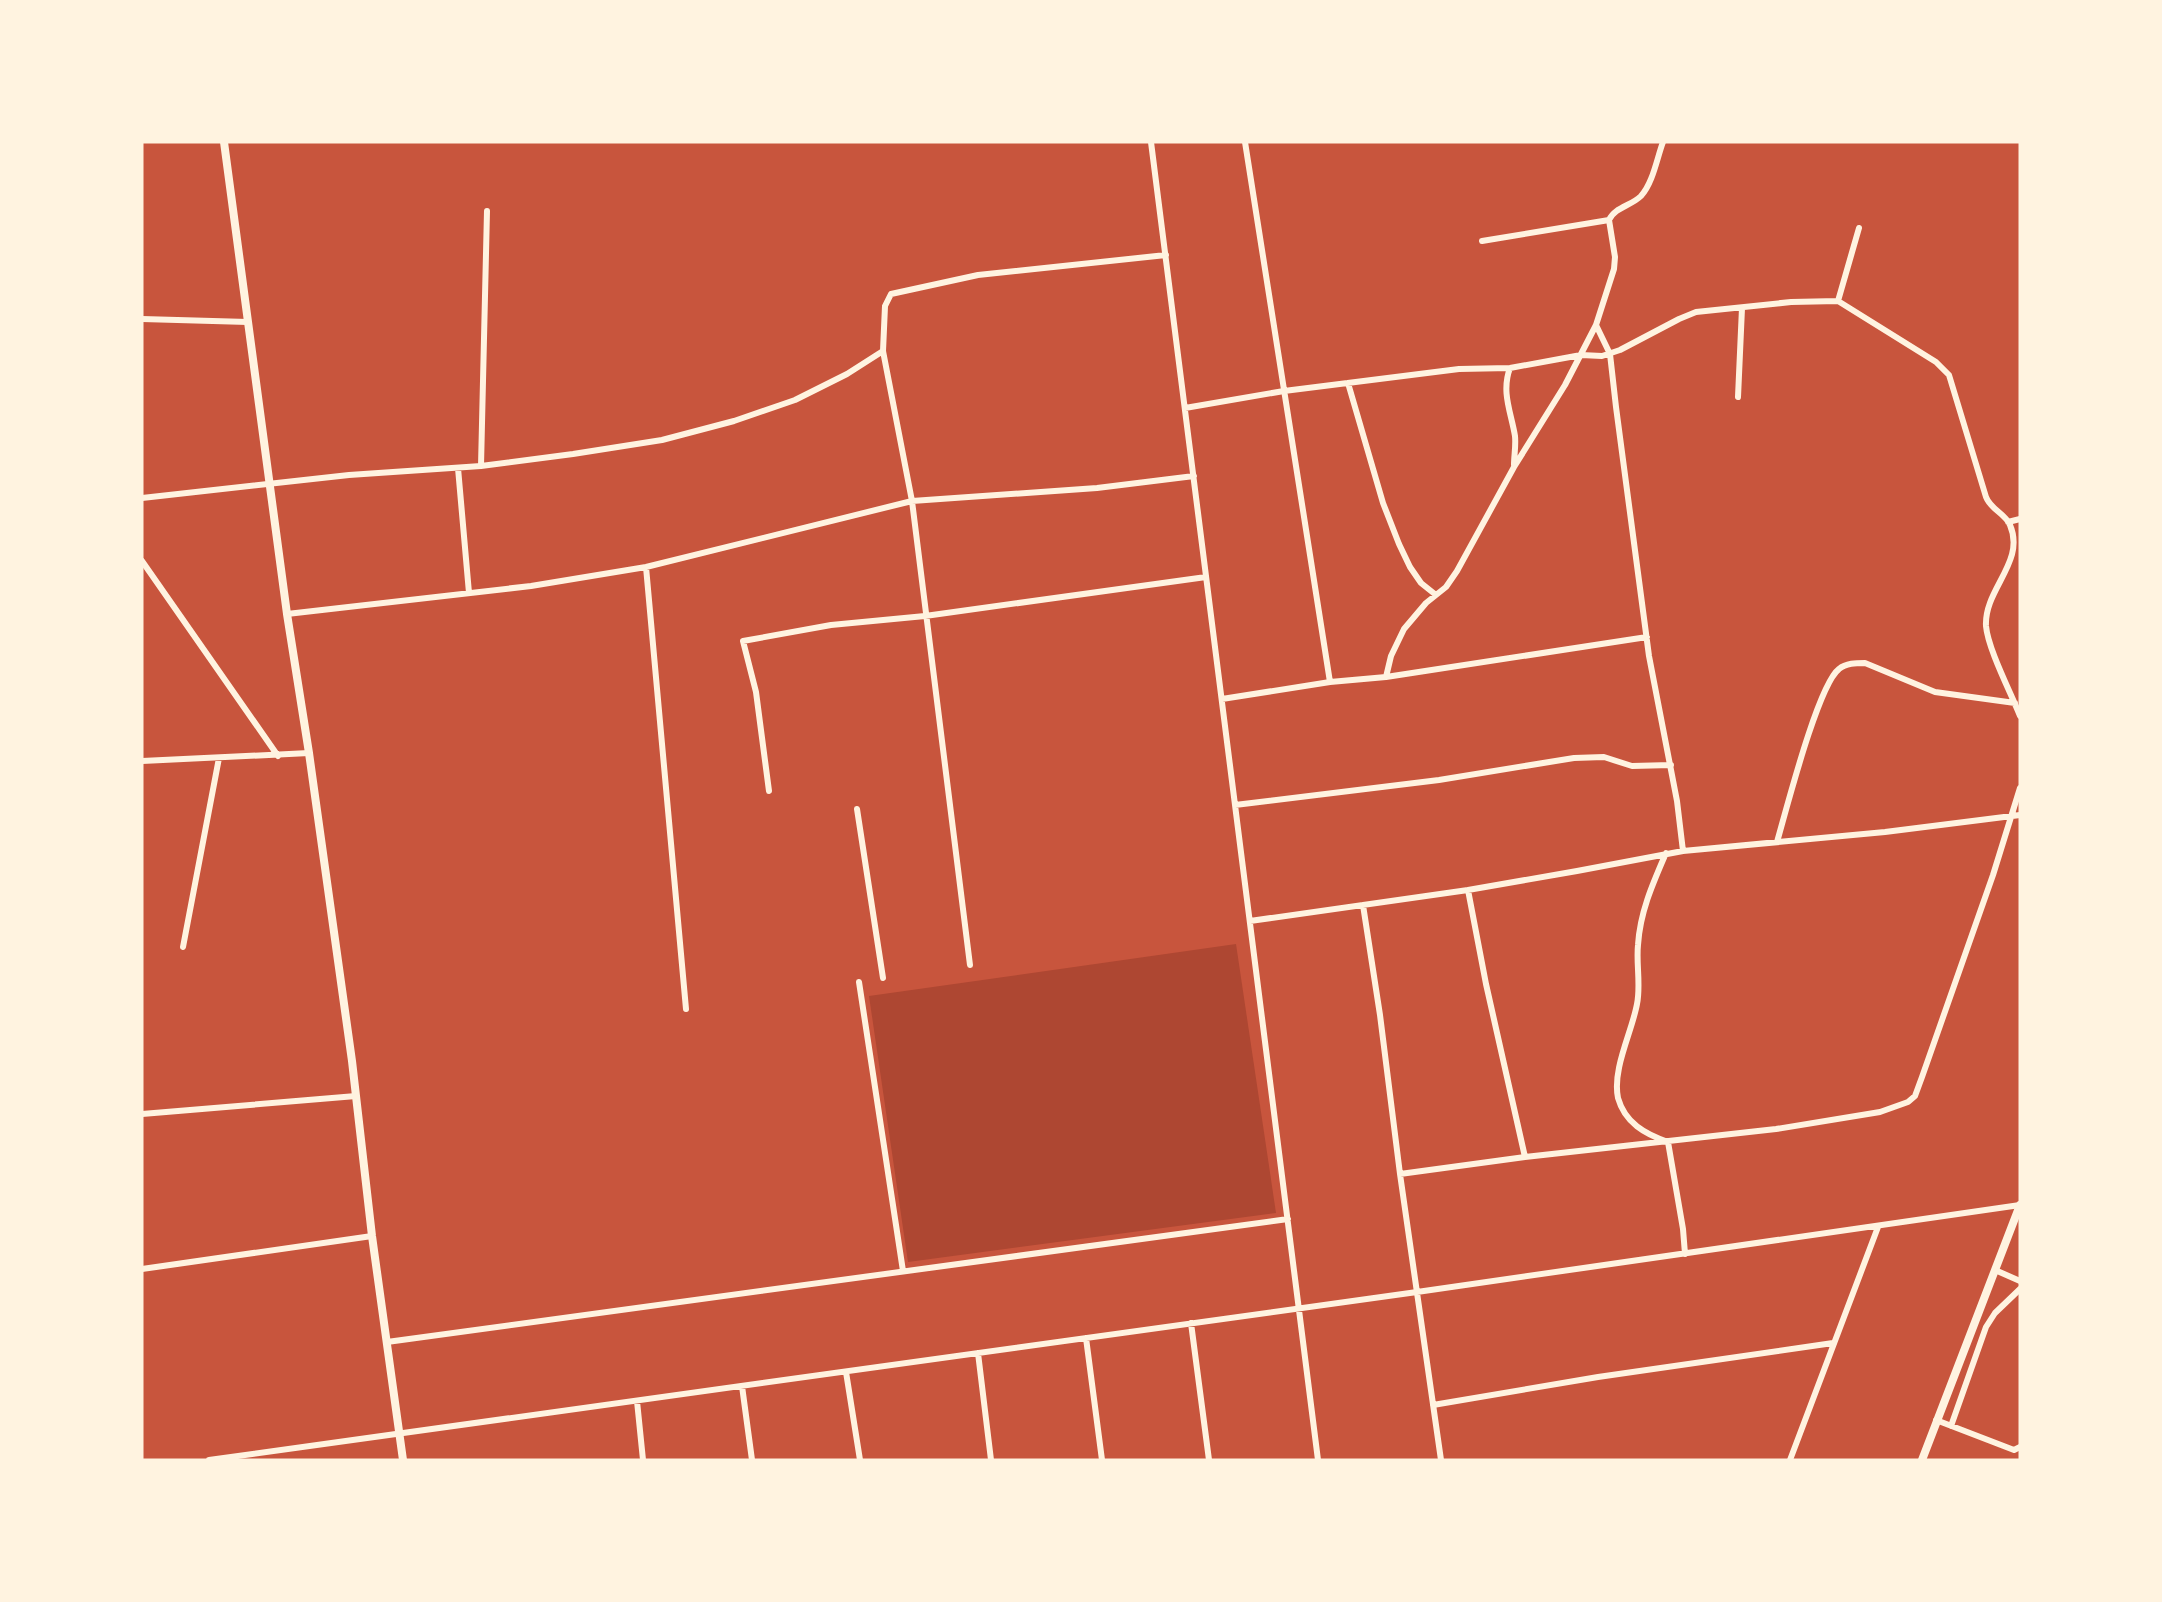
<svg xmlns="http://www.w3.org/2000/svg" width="2162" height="1602" viewBox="0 0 2162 1602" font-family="Georgia,serif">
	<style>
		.green { fill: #ae4732 }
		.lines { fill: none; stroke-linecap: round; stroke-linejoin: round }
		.minor { stroke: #fff3e0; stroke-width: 6 }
		.tertiary { stroke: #fff3e0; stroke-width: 8 }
	</style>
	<rect width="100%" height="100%" fill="#c8553d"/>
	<path class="green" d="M1236,944L1276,1213L908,1262L869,996Z"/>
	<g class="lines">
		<path class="minor" d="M1151,142L1318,1460
			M1245,142L1330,682
			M1482,241L1609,220
			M1838,301L1859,228
			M142,319L248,322
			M1596,325L1610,354L1616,407L1649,656L1677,801L1683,851
			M1510,368C1501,392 1511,412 1515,436C1516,446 1514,456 1514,465
			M1348,383L1383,503L1399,544L1410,567L1421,583L1436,595
			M1738,397L1742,308
			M1185,408L1284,391L1459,369L1510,368L1581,355L1602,356L1620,350L1679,319L1696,312L1791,302L1838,301L1936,362L1949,375L1986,497C1991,510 2005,513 2010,525C2026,562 1984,589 1986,626C1988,649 2011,693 2020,716
			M481,466L487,211
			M458,468L469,593
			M142,498L349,475L481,466L573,454L662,440L734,421L795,400L847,374L883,351
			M2008,522L2020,519
			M142,561L278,756
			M646,567L686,1009
			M287,614L531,586L646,567L912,501L883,351L885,306L891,294L978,275L1166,255
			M1386,677L1391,656L1404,629L1426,603L1446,587L1457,571L1514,467L1565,385L1596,325L1614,269L1615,257L1609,220C1615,207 1631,206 1641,196C1653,183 1657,158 1663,142
			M1222,699L1330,682L1386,677L1647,637
			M142,761L309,753
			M769,791L756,692L743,641L831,625L925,616L1206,577
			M1235,805L1439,780L1574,758L1604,757L1632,766L1671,765
			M857,809L883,978
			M1777,842C1786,811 1818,685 1839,669C1846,663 1856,663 1865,663L1935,692L2015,703
			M1666,853C1653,883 1640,912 1638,945C1636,964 1641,985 1637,1004C1632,1032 1612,1069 1618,1098C1625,1123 1645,1134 1668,1142L1683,1229L1685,1254
			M1468,890L1486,984L1525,1157
			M1363,905L1380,1015L1400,1174L1441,1460
			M1250,921L1468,890L1577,871L1683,851L1885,832L2020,815
			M183,947L219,758
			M970,965L912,501L1097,488L1194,476
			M859,982L903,1271
			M142,1114L356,1096
			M1400,1174L1525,1157L1776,1129L1880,1112L1908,1102L1915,1096L1922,1077L1993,875L2020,788
			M142,1269L372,1236
			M1995,1270L2020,1281
			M1191,1323L1209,1460
			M1086,1338L1102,1460
			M387,1342L1288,1219
			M978,1353L991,1460
			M846,1372L860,1460
			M742,1386L752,1460
			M637,1401L643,1460
			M1433,1405L1598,1377L1833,1343
			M1936,1420L2014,1450L2020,1447
			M1951,1426L1986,1327L1995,1313L2020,1289
			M209,1460L1417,1292L2020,1205
			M1790,1460L1878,1227"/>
		<path class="tertiary" d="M224,142L287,614L309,753L352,1061L372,1236L403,1460
			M1922,1460L2020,1205"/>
	</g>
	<rect width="2162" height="1602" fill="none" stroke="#fff3e0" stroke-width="287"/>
</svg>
